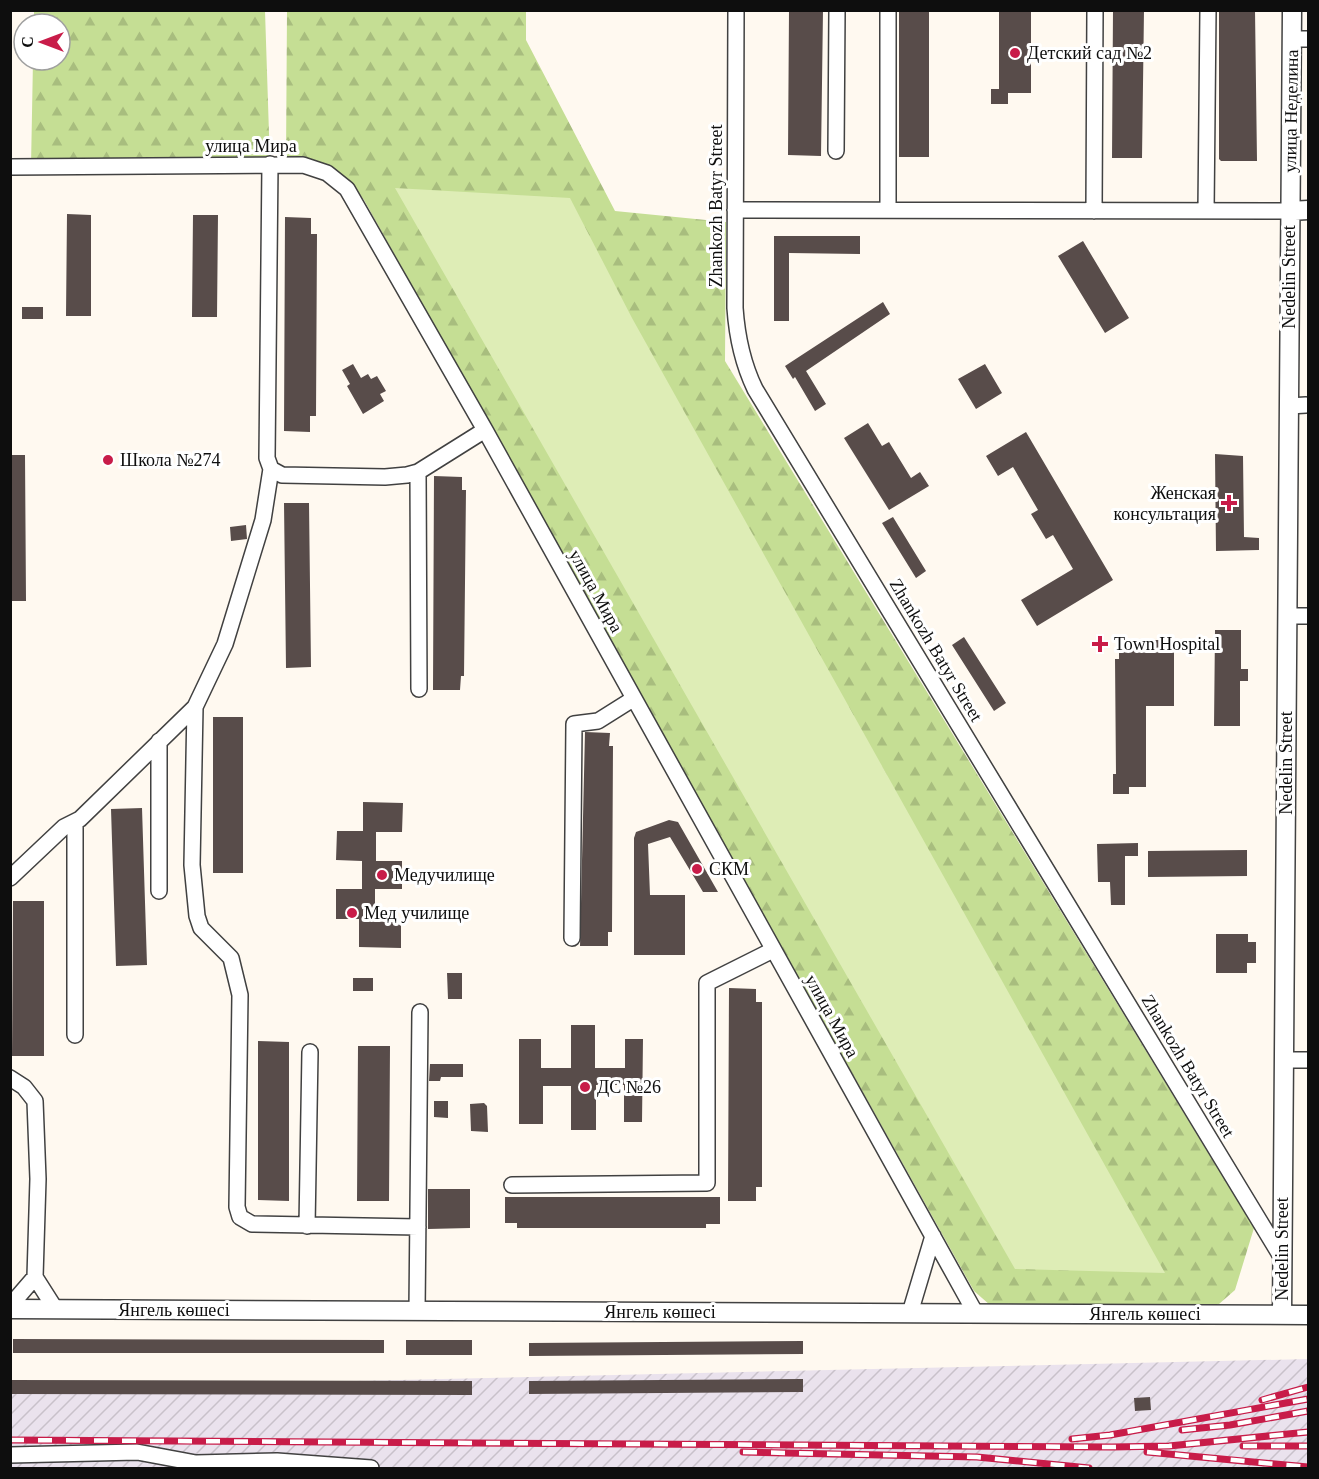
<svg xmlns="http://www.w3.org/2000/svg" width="1319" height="1479" viewBox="0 0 1319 1479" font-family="Georgia,serif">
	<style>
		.industrial { fill: url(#industrial-furrows) }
		.forest { fill: url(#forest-firs) }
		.park { fill: #deedb6 }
		.building { fill: #584c4a }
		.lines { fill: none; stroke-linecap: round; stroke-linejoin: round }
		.minor-casing { stroke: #414141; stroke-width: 18 }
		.tertiary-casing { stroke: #414141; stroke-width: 21 }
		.minor { stroke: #fff; stroke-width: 15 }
		.tertiary { stroke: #fff; stroke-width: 18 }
		.rail-casing { stroke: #c81c49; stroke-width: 7 }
		.rail { stroke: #fff; stroke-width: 4.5; stroke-dasharray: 14; stroke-linecap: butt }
		.poi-dot { fill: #c81c49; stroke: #fff; stroke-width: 2 }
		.labels { text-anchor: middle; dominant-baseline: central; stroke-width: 6; stroke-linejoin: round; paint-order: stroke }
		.poi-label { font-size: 18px; fill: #0e0e0e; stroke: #fff; text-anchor: start }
		.street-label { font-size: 18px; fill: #0e0e0e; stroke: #fff }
	</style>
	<defs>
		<pattern id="industrial-furrows" width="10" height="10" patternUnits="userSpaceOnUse" patternTransform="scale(1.5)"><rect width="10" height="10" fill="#eae2ed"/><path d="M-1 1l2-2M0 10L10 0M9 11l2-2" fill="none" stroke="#c8c1ca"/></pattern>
		<pattern id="forest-firs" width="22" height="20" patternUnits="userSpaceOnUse" patternTransform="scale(1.5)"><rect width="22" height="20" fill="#c5de94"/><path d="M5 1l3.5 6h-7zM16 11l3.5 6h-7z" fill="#a8bd7e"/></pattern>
	</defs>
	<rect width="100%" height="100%" fill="#fff9f0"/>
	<path class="industrial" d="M1308,1359V1468H11L10,1389Z"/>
	<path class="forest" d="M34,11H265L270,164L31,166L33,60H60V24H34Z
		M287,11H526V40L615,211L726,222L725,361L1254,1228L1235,1290L1219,1304L990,1305L974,1291L364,200C341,168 323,166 286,158Z"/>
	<path class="park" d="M395,188L570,198L632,318L1165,1273L1015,1269Z"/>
	<path class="building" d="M789,10H823L821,156L788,155Z
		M899,10H929V157H899Z
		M999,10H1031V93H1008V104H991V89H999Z
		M1113,10H1144L1142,158H1112Z
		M1219,10H1255L1257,161H1221L1219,159Z
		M67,214L91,215V316H66Z
		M193,215H218L217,317H192Z
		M285,217L311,218V234H317L316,416H310V432L284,431Z
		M774,236H860V254L789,253V321H774Z
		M1083,241L1129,318L1105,333L1058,256Z
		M883,302L890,314L806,371L826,404L815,411L795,377L793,379L785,366Z
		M22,307H43V319H22Z
		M353,364L361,378L368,374L371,379L377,376L386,391L380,394L384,401L363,414L347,386L350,384L342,370Z
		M985,364L1002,393L976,409L958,379Z
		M868,423L882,446L889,442L911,478L920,472L929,486L889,510L844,438Z
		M1026,432L1113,580L1037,626L1021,600L1073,569L1053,535L1046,539L1031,514L1038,510L1013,467L998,476L986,456Z
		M1215,454L1243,456L1244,537L1259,538V550L1216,551Z
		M10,455H25L26,601H10Z
		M434,476L462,477V490H466L464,676H461L460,690H433Z
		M284,503H309L311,667L286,668Z
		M893,517L926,571L916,578L882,523Z
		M246,525L247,539L231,541L230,527Z
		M1215,630H1241V669H1248V681H1240V726H1214Z
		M964,637L1006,703L994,711L952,645Z
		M1119,640H1174V706H1146V787H1129V794H1113V774H1116L1115,659H1119Z
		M213,717H243V873H213Z
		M585,732L610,733L609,746H613L612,932H608V946H580Z
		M363,802L403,803L402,832H376V861H402V889H375V919L401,920V948L359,947V919H336V889H362V861L336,860L337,831H363Z
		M142,808L147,965L116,966L111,809Z
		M669,820L678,822L718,892H703L670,837L648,844L650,895H685V955H634V838L636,832Z
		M1138,843V856H1125V905H1111L1110,882H1098L1097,844Z
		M1247,850V876L1148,877V851Z
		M13,901H44V1056H12Z
		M1216,934H1248V942H1256V963H1247V973H1216Z
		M447,973H462V999H448Z
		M353,978H373V991H353Z
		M729,988L756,989V1002H762V1187H756V1201H728Z
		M571,1025H595V1068H625V1039H643L642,1122H624V1085H596V1130H571V1086H543V1124H519V1039H541V1068H571Z
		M258,1041L289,1042V1201L258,1200Z
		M358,1046H390L389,1201H357Z
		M430,1064H463V1077H441L440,1081H429Z
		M434,1101H448V1118L434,1117Z
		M484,1103L487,1106L488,1132L471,1131L470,1104Z
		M428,1189H470V1228L428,1229Z
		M505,1197H720V1224H706V1228H517V1223H505Z
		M13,1339L384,1340V1353H13Z
		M406,1340H472V1355H406Z
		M803,1341V1354L529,1356V1343Z
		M803,1379V1392L529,1394V1381Z
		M10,1380L472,1381V1395L10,1394Z
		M1150,1397L1151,1410L1135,1411L1134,1398Z"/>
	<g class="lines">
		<g class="minor-casing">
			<path id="minor" d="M736,10L735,308C737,337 742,362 755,389L1282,1258
				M1292,39H1308
				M836,151L837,10
				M270,164L267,458L271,469L282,475L385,477L407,475L418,472L485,430
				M10,167L303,165L327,173L347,189L485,430L976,1314
				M735,210L1290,211
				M888,210V10
				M1094,211L1095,10
				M1206,211L1208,10
				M1289,406L1306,405
				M271,469L263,520L225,644L195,707L192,865L197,916L201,928L231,958L240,995L237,1207L240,1217L252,1224L418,1227
				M418,472L419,689
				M1287,616H1308
				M159,741V891
				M10,878L64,827L80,819L195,707
				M572,938L574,724L598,721L633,699
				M75,1035V822
				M1284,1060H1308
				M10,1078L24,1087L35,1101L38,1179L35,1277L56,1310
				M512,1185L707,1183V983L773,950
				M307,1226L310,1052
				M10,1306L35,1277
				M417,1311L420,1012
				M910,1313L933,1236
				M10,1455L137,1452L196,1463L277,1461L371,1468"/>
		</g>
		<g class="tertiary-casing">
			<path id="tertiary" d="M1290,211L1308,210
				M10,1309L1308,1315
				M1282,1315L1292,10"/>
		</g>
		<use href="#minor" class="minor"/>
		<use href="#tertiary" class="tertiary"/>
		<g class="rail-casing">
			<path id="rail" d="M1262,1400L1308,1387
				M1182,1430L1230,1425L1308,1411
				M1072,1439L1110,1435L1308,1399
				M10,1440L1112,1447L1169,1446L1308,1432
				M1243,1446H1308
				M743,1452L977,1457L1089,1468
				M1147,1452L1308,1467"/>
		</g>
		<use href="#rail" class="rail"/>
	</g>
	<g class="poi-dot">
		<circle cx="1015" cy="53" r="6"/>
		<circle cx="108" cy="460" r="6"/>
		<path d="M1226 494h6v6h6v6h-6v6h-6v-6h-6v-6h6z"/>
		<path d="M1097 635h6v6h6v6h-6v6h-6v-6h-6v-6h6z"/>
		<circle cx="697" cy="869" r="6"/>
		<circle cx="382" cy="875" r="6"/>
		<circle cx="352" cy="913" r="6"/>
		<circle cx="585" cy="1087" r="6"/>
	</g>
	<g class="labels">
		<g class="poi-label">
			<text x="1027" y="53">Детский сад №2</text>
			<text x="120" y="460">Школа №274</text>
			<text x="1216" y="493" text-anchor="end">Женская<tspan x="1216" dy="21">консультация</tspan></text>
			<text x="1114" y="644">Town Hospital</text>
			<text x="709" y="869">СКМ</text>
			<text x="394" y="875">Медучилище</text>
			<text x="364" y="913">Мед училище</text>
			<text x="597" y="1087">ДС №26</text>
		</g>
		<g class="street-label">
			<text transform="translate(1291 111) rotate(-89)">улица Неделина</text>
			<text x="251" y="146">улица Мира</text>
			<text transform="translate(716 206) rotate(-90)">Zhankozh Batyr Street</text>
			<text transform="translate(1289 277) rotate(-90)">Nedelin Street</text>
			<text transform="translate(596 591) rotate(61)">улица Мира</text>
			<text transform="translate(936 650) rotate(59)">Zhankozh Batyr Street</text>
			<text transform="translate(1286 763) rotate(-90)">Nedelin Street</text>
			<text transform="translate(832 1016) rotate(61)">улица Мира</text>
			<text transform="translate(1188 1066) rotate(59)">Zhankozh Batyr Street</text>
			<text transform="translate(1282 1249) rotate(-90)">Nedelin Street</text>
			<text x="174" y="1310">Янгель көшесі</text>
			<text x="660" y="1312">Янгель көшесі</text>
			<text x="1145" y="1314">Янгель көшесі</text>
		</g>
	</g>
	<rect width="1319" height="1479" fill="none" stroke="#0e0e0e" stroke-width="24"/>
	<g transform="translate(42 42) rotate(270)"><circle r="28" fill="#ffffff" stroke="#9f9f9f" stroke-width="1.5"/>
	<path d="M0-4.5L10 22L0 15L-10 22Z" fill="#c81c49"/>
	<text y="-9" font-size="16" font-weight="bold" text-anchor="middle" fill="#0e0e0e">С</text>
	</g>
</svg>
